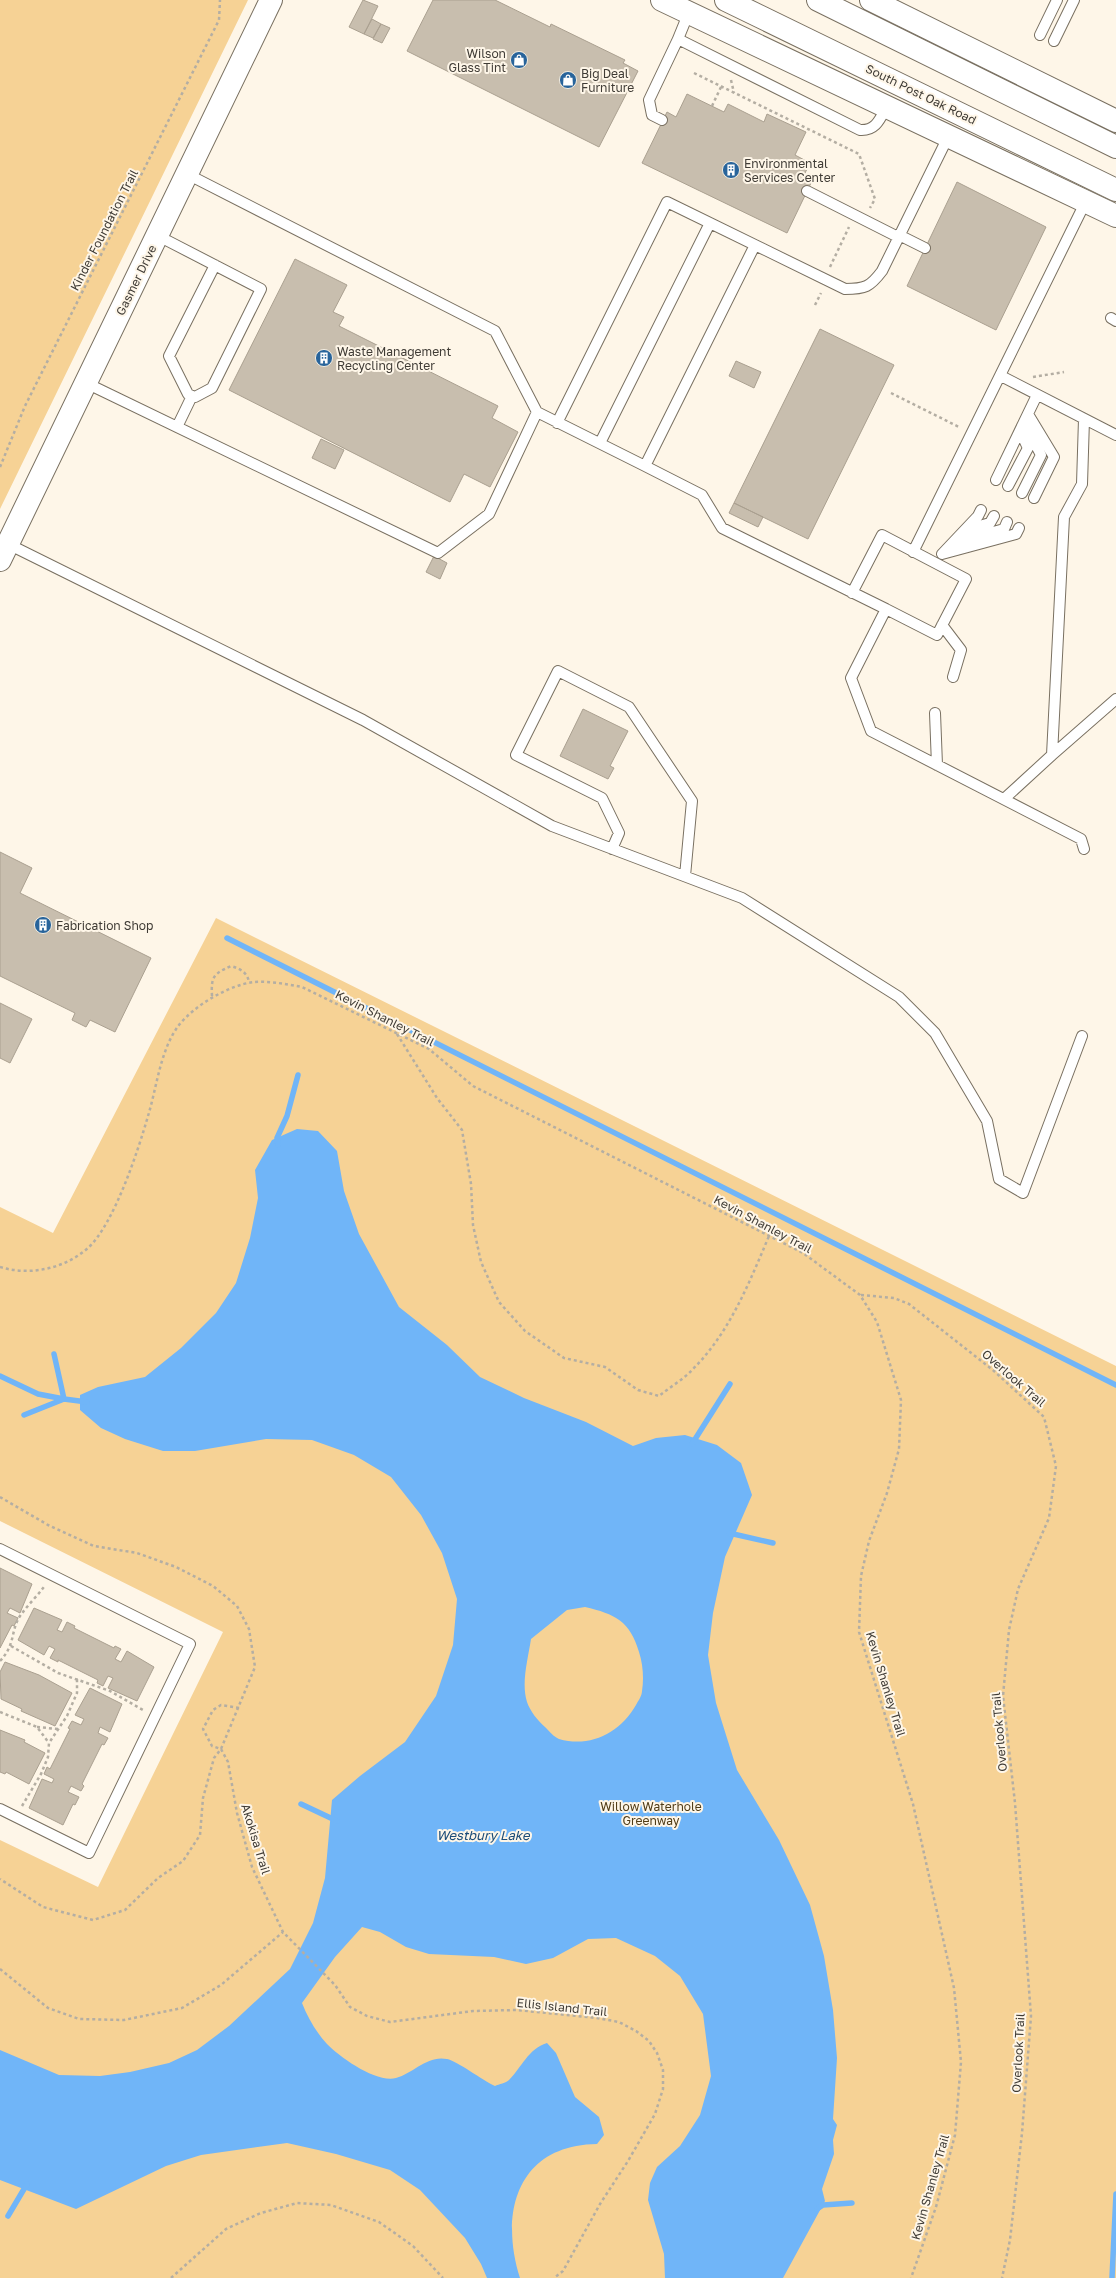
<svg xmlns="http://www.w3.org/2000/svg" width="1116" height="2278" viewBox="0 0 1116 2278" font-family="'Golos Text',sans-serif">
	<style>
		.green { fill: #f6d295 }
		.water { fill: #70b5f8; fill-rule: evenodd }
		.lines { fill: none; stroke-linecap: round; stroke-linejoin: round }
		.stream { stroke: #70b5f8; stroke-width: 5.5 }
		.building { fill: #c8beae; stroke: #aaa090 }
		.lane-casing { stroke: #797061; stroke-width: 12 }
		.secondary-casing { stroke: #797061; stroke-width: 24 }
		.highway-casing { stroke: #797061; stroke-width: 24 }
		.path { stroke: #b4aea3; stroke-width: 2.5; stroke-dasharray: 3 3; stroke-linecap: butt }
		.lane { stroke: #fff; stroke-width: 10 }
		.secondary { stroke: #fff; stroke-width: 22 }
		.highway { stroke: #fff; stroke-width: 22 }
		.labels { text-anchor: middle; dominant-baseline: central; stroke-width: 4; stroke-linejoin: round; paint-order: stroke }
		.poi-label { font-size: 12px; fill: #3f3b35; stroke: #fef6e8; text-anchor: start }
		.street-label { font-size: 12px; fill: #3f3b35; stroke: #fef6e8 }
		.park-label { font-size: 12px; fill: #503c17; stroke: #fef6e8 }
		.water-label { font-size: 13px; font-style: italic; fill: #1c4c78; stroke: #fef6e8 }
	</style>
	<rect width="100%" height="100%" fill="#fef6e8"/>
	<path class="green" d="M0,0H248L0,509Z
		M216,918L1116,1366V2278H0V1840L98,1887L223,1632L0,1521V1207L53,1233Z"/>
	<path class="water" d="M297,1129L318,1131L337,1151L344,1191L359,1234L399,1307L447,1345L480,1377L524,1398L586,1422L633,1446L656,1438L685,1435L717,1445L741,1463L752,1495L725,1557L713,1613L708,1655L716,1703L737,1770L779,1840L810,1905L824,1956L833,2010L837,2058L833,2119L837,2125L833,2140L834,2154L822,2189L825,2201L783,2278H665L664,2254L648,2200L650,2183L657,2167L680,2146L700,2115L711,2076L703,2014L680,1976L655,1956L616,1938L588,1939L553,1958L526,1964L494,1957L429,1954L406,1947L380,1932L362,1927L335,1957L302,2003C308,2018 316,2032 327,2044C341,2058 376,2083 396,2078C414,2073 427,2055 447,2059C457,2061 482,2080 495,2086C499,2084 506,2083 509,2080C522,2067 528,2049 547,2043L556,2053L575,2097L599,2117L604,2135L597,2144C518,2145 499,2212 520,2278H487L481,2264L465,2238L420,2190L390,2170L336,2154L287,2143L201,2155L166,2166L76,2209L0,2180V2050L59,2075L100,2076L130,2072L169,2063L197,2050L229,2026L290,1969L313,1923L325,1878L332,1800L360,1776L405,1742L436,1696L453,1645L457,1599L442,1553L421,1515L391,1477L354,1455L312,1440L266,1439L195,1451H163L125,1439L101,1428L80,1410V1395L98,1387L145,1377L181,1348L216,1313L236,1283L250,1238L258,1198L255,1170L272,1140ZM585,1607C615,1614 630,1621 639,1652C643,1664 644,1679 642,1691C642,1696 638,1701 636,1705C620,1733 590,1748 559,1739C554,1737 549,1731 545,1727C538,1721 530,1711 527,1702C521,1683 528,1659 531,1639L567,1610Z"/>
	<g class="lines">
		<path class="stream" d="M227,938L1116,1385
			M278,1145L277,1138L287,1116L298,1075
			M54,1354L64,1399L87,1402
			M0,1376L38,1394L64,1399
			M24,1415L64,1399
			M692,1444L730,1384
			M729,1533L773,1543
			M301,1804L337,1821
			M817,2209L823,2205L852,2203
			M8,2216L27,2184
			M1112,2278L1116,2194"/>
	</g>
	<path class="building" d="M363,0L378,6L364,34L349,27Z
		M433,0H495L550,27L551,24L625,60L623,63L638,71L599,147L407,51Z
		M372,19L381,24L373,38L364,34Z
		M381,24L390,28L382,43L373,39Z
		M687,94L724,112L728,104L764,122L767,114L806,132L795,155L810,163L802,179L811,183L787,233L642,163L667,112L676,117Z
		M957,182L1046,227L996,330L907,286Z
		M295,259L347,285L333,312L344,317L339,326L498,406L492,418L518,432L490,487L464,474L450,502L229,390Z
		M820,329L894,365L808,539L734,503Z
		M736,361L761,372L754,388L729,376Z
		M321,439L344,450L335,469L312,458Z
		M734,503L763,517L758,527L729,513Z
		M434,556L447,563L440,579L426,572Z
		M583,709L628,731L610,766L614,768L608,779L560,756Z
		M0,852L32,868L20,893L151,958L115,1032L90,1020L86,1027L72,1020L75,1013L0,976Z
		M0,1003L32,1019L10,1063L0,1058Z
		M0,1568L32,1584L20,1613L10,1608L7,1613L18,1618L14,1626L12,1625L0,1648Z
		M34,1608L62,1620L57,1630L62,1632L67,1622L75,1626L74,1628L114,1648L115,1646L121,1649L115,1659L121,1662L127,1651L154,1667L137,1701L108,1688L113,1678L108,1676L103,1686L97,1683L98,1680L58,1660V1662L50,1658L55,1649L49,1646L44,1655L18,1640Z
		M5,1662L39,1675L72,1693L55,1726L21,1711L22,1709L1,1699L0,1672Z
		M90,1688L122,1704L110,1732L100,1727L98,1733L108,1738L104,1745L102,1744L82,1784L84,1786L81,1791L71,1786L68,1792L79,1797L75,1805L73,1804L63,1825L29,1808L42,1779L52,1783L54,1779L44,1774L47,1767L50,1769L70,1729L68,1728L72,1721L81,1725L84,1719L75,1715Z
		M0,1730L25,1740L24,1742L45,1753L29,1784L6,1772L5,1774L0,1772Z"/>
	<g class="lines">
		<g class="lane-casing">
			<path id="lane" d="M1040,35L1057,0
				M678,39L860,130C876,131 880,119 887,106
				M1054,41L1074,0
				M662,120L652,115L649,100L678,39L689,12
				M807,191L898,237
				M899,235L925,248
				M157,236L168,241L261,289L212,388L195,397L188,394L169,356L215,265
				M1111,318L1116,321
				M1001,376L1116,435
				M86,383L438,553L489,514L537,412L495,331L187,174
				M537,412L645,466L755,245
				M1028,414L1054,457L1034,498
				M557,423L667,202L845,289C865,289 870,287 882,271L949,135
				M177,427L192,396
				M600,443L710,223
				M645,466L702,495L722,528L886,609L851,678L871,731L1081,839L1084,849
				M996,480L1037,395
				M1008,486L1028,448L1020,431
				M1022,493L1041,455L1024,423
				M965,530L990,523L994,516
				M953,543L1004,529L1007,522
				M8,544L363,720L552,826L742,898L899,997L935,1033L987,1121L999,1179L1023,1193L1082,1036
				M913,552L1086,201
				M943,553L978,516L981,510
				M942,554L1016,534L1019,528
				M852,593L882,535L966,579L937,635L886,609
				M942,625L961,650L953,677
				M935,713L937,765
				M1052,755L1116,699
				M1004,799L1052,755L1064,517L1082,484L1084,419
				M612,849L619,833L602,798L516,755L558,671L629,707L692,801L685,876
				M0,1549L190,1644L89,1853L0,1809"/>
		</g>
		<g class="secondary-casing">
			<path id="secondary" d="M726,0L1116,190
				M818,0L1116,147
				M0,560L271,0"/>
		</g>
		<g class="highway-casing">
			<path id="highway" d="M662,0L1116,216
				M871,0L1116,121"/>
		</g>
		<path class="path" d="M694,73L859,154L875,199L870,208
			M731,80L734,93
			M712,106L721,87
			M830,267L849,227
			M815,305L821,293
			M1033,377L1064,372
			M891,393L959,427
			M0,467L25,406L219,20L220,0
			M212,996C211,977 213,974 231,966C241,969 248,973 249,983
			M397,1034L437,1098L462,1130L471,1184L473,1225L481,1262L499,1302L525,1331L564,1358L605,1367L638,1390L659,1396C670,1387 684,1379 693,1369C730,1332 749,1283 769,1236
			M0,1267C30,1276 64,1269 88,1248C114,1224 138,1151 148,1116C157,1087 160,1050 179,1025C195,1005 229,985 254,982C270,981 286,984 302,987L429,1049L473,1086L803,1253L860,1295L877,1322L901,1400L899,1449L887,1493L869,1541L861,1576L859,1632L913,1804L954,1988L961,2062L955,2135L936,2207L911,2278
			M861,1295L894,1298L909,1304L994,1371L1044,1417L1056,1466L1049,1518L1018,1589L1009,1630L1003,1696L1015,1803L1031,2016L1022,2133L1010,2240L1002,2278
			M0,1497L48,1525L94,1546L137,1553L176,1567L213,1586L237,1606L249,1629L255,1667L221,1749L214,1758L203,1798L200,1835L183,1861L158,1878L125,1910L93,1920L43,1907L0,1879
			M11,1646L58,1673L110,1691L143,1710
			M0,1661C16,1644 10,1632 20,1616C27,1606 37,1596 44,1587
			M239,1708L221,1705L213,1710L203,1729L212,1746L221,1749L228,1762L237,1813L252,1867L283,1932L335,1985L350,2007L367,2016L390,2022L473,2011L517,2010L597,2018L619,2022L636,2031L649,2041L657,2053L663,2070V2089L655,2114L628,2161L600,2204L563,2271L554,2278
			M0,1712L37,1727L49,1743
			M37,1727L58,1729
			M22,1806L41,1774L48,1757L49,1743L67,1716L77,1693V1679
			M0,1969L48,2008L79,2019L124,2020L182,2008L221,1985L283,1932
			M171,2278L226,2229L261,2213L297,2203L331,2205L379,2222L413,2246L443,2278"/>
		<use href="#lane" class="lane"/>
		<use href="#secondary" class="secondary"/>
		<use href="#highway" class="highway"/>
	</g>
	<defs>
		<g id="shop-disc" transform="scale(0.9)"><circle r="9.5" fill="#28649b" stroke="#fef6e8"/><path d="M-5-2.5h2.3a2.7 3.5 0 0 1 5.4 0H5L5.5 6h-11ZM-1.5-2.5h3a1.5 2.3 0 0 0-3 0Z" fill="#fff"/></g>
		<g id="building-disc" transform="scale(0.9)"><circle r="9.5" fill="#28649b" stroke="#fef6e8"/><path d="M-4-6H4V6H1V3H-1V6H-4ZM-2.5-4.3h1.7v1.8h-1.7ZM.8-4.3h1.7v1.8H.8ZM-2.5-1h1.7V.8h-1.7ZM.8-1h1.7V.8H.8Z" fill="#fff"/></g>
	</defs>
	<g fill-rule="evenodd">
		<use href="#shop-disc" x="519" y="60"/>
		<use href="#shop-disc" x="568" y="80"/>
		<use href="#building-disc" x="731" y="170"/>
		<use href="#building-disc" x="324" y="358"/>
		<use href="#building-disc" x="43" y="925"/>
	</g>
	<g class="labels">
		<g class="poi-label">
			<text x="506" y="53" text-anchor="end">Wilson<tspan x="506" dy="14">Glass Tint</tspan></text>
			<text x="581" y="73">Big Deal<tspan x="581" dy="14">Furniture</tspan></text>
			<text x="744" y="163">Environmental<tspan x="744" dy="14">Services Center</tspan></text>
			<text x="337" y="351">Waste Management<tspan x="337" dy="14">Recycling Center</tspan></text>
			<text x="56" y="925">Fabrication Shop</text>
		</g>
		<g class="street-label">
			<text transform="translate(921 94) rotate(26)">South Post Oak Road</text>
			<text transform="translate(104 230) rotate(-63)">Kinder Foundation Trail</text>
			<text transform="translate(136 280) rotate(-64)">Gasmer Drive</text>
			<text transform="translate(385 1018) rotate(27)">Kevin Shanley Trail</text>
			<text transform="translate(763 1224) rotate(28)">Kevin Shanley Trail</text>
			<text transform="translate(1014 1378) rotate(41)">Overlook Trail</text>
			<text transform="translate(886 1684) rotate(73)">Kevin Shanley Trail</text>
			<text transform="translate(999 1732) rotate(-95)">Overlook Trail</text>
			<text transform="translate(256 1839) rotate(73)">Akokisa Trail</text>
			<text transform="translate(562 2007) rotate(6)">Ellis Island Trail</text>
			<text transform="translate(1018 2053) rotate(-87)">Overlook Trail</text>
			<text transform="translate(930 2187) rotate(-74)">Kevin Shanley Trail</text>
		</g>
		<g class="park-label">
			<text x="651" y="1806">Willow Waterhole<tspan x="651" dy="14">Greenway</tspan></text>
		</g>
		<g class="water-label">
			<text x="483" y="1835">Westbury Lake</text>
		</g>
	</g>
</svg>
